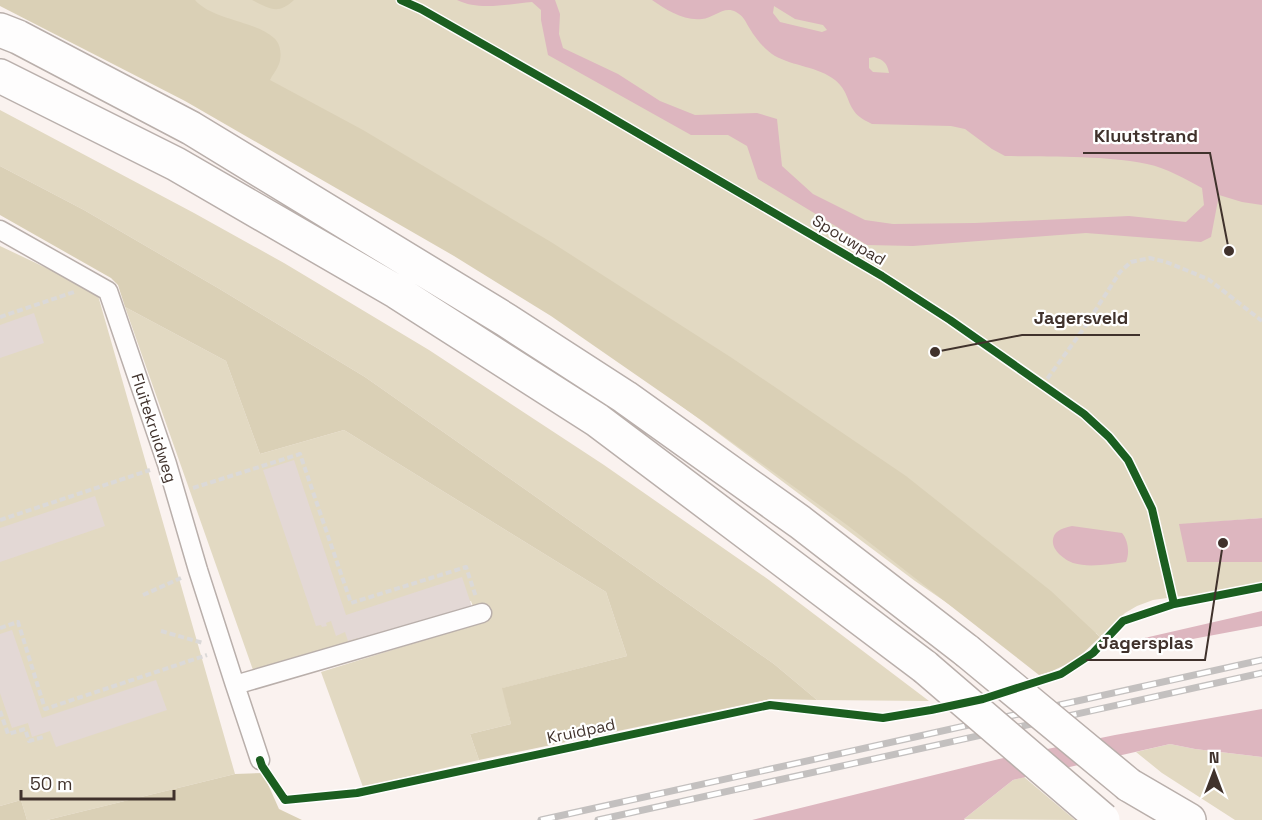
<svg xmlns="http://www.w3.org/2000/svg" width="1262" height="820" viewBox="0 0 1262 820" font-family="'Space Grotesk',sans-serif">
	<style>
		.green { fill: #e2d9c2 }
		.forest { fill: #dad0b6 }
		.water { fill: #ddb6bf; fill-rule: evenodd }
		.building { fill: #e3d8d5 }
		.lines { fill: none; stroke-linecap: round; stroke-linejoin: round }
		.street-casing { stroke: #b9afab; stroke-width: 21 }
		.highway-casing { stroke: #b9afab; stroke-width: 36 }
		.path { stroke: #dbd9d8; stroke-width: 4; stroke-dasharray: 6 3; stroke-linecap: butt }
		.street { stroke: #fefdfd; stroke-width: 18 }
		.highway { stroke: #fefdfd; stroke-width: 33 }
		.rail-casing { stroke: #c3c0bf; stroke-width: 7 }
		.rail { stroke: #fff; stroke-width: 4.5; stroke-dasharray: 14; stroke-linecap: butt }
		.highway-bridge-casing { stroke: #b9afab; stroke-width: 36; stroke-linecap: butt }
		.highway-bridge { stroke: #fefdfd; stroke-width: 33 }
		.cycleway-casing { stroke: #fff; stroke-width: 11 }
		.cycleway { stroke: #1b5e20; stroke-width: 8 }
		.labels { text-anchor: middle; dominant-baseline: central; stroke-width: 4.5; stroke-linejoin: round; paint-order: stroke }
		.street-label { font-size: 16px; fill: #40322c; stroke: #fff }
		.leader { fill: none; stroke: #40322c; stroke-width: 2 }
		.callout-dot { fill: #40322c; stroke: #fff; stroke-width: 2 }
		.callout-label { font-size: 18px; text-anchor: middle; font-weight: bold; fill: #40322c; stroke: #fff; stroke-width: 4.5; stroke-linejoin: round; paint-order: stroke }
	</style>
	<rect width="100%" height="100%" fill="#faf2ef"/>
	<path class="green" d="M0,0H1262V518L1188,524L1262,557V583L1188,597L1181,596L1153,600L1137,606L1125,613L1100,637L1096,633L1039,666L915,581L702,421L513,283L261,138Z
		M0,110L194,213L284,263L429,350L604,465L769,580L929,701L817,700L774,664L365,377L218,288L84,210L0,166Z
		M0,246L97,292L235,774L47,820H27L21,800L0,806Z
		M125,307L226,361L260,454L344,430L606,592L627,656L503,688L511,724L470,734L479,760L363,787L321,672L479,623L471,601L359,639L253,670Z
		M1170,744L1195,749L1262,757V820H1235L1162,773L1136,752Z
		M1024,777L1075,820L964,819L1013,780Z"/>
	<path class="forest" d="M0,0H195C212,20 256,21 274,38C281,44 282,56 279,64C277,70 272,75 270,80L363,130L551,242L732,358L906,476L1051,591L1100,637L1076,660L1050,672L1039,675L847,525L704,422L551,316L454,256L185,101L0,6Z
		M252,0H294C278,15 270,9 252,0Z
		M0,166L84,210L218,288L365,377L774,664L817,700L771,699L479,760L470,734L511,724L502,688L627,656L606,592L344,430L260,454L226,361L125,307L118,285L111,278L0,215Z
		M263,773L279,809L302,820H47L235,774Z
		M21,800L27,820H0V806Z"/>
	<path class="water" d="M457,0H555L560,14L559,34L563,48L618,74L660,101L695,115L757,113L777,119L782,166L813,194L865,220L893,224L975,223L1129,216L1186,222L1204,205L1202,188C1185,179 1167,168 1147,164C1104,155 1050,157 1005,156L992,149L965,129L951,126L872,124C866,121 858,117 854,111C846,99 848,91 835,80C819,67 793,66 775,56C765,50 756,39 750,29C746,23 744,16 736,12C724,5 714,18 702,19C683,21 667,10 652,0H1262V205L1242,202L1219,195L1211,237L1201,242L1086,233L913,246L867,245L758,179L747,146L728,135H691L548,55L541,20V10L532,2C508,4 479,11 457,0ZM774,6L795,19L823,25L827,30L822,32L780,22L773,13ZM874,57C884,60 887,63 889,73L873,72L869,68V58Z
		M1262,518V562H1187L1179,524Z
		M1072,526L1122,533C1128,540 1130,553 1126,562C1110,564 1089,568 1073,563C1063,559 1047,547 1055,534C1059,529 1067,527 1072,526Z
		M1262,611V626L1123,652L1127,642Z
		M1262,709V757L1195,749L1170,744L1013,780L964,819L965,820H752L999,759L1115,735Z"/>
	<path class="building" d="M34,313L44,343L0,358V325Z
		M294,460L346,615L462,577L472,607L361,645L358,638L348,641L345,632L336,636L331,621L326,623L327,626L322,627L321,625L316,626L263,470Z
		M95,496L105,526L0,562V528Z
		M12,630L42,718L156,680L167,710L56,747L50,731L32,737L28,723L12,728L0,693V634Z"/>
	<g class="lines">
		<g class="street-casing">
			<path id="street" d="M0,230L108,291L167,464L198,570L235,685L482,613
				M235,685L260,760"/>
		</g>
		<g class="highway-casing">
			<path id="highway" d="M0,30L18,37L191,128L506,320L625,397L800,522L967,651
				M0,76L176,164L397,292L597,420L925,667
				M1129,785L1189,820"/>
		</g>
		<path class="path" d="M0,317L74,292
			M1042,386L1082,331L1120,272L1131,262L1150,258L1166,262L1208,279L1262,321
			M193,488L300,454L351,603L466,567L476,597
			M0,520L150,470
			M143,595L181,578
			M0,628L18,622L45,709L207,655
			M161,631L203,643
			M0,711L8,734L25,729L29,741L43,737"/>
		<use href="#street" class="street"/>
		<use href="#highway" class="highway"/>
		<g class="rail-casing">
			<path id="rail" d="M541,820L1262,660
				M598,820L1262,673"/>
		</g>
		<use href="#rail" class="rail"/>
		<g class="highway-bridge-casing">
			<path id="highway-bridge" d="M967,651L1129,785
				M925,667L1103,820"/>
		</g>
		<use href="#highway-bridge" class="highway-bridge"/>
		<g class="cycleway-casing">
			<path id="cycleway" d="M401,0L421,9L593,107L882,276L950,320L1084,414L1109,437L1128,460L1152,509L1174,604
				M260,760L262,766L285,800L357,793L770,705L883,718L931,710L983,699L1061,674L1093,653L1123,621L1174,604L1262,587"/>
		</g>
		<use href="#cycleway" class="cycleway"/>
	</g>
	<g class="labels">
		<g class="street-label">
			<text transform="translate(849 240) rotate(31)">Spouwpad</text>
			<text transform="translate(154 428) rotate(72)">Fluitekruidweg</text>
			<text transform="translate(581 731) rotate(-12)">Kruidpad</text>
		</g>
	</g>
	<path class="leader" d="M1229 251L1210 153H1083M935 352L1022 335H1140M1223 543L1205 660H1086"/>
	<g class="callout-dot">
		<circle cx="1229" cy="251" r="6"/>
		<circle cx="935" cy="352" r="6"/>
		<circle cx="1223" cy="543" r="6"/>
	</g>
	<g class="callout-label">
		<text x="1146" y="142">Kluutstrand</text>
		<text x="1081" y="324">Jagersveld</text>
		<text x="1146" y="649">Jagersplas</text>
	</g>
	<g transform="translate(1214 772)" stroke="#ffffff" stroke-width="4.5" paint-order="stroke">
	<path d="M0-4.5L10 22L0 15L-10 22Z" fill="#40322c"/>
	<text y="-9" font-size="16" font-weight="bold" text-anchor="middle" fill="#40322c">N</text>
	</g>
	<path d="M21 790v9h153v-9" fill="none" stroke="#40322c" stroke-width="3"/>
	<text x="30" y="790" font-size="18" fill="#40322c" stroke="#ffffff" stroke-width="4.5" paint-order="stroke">50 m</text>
</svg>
